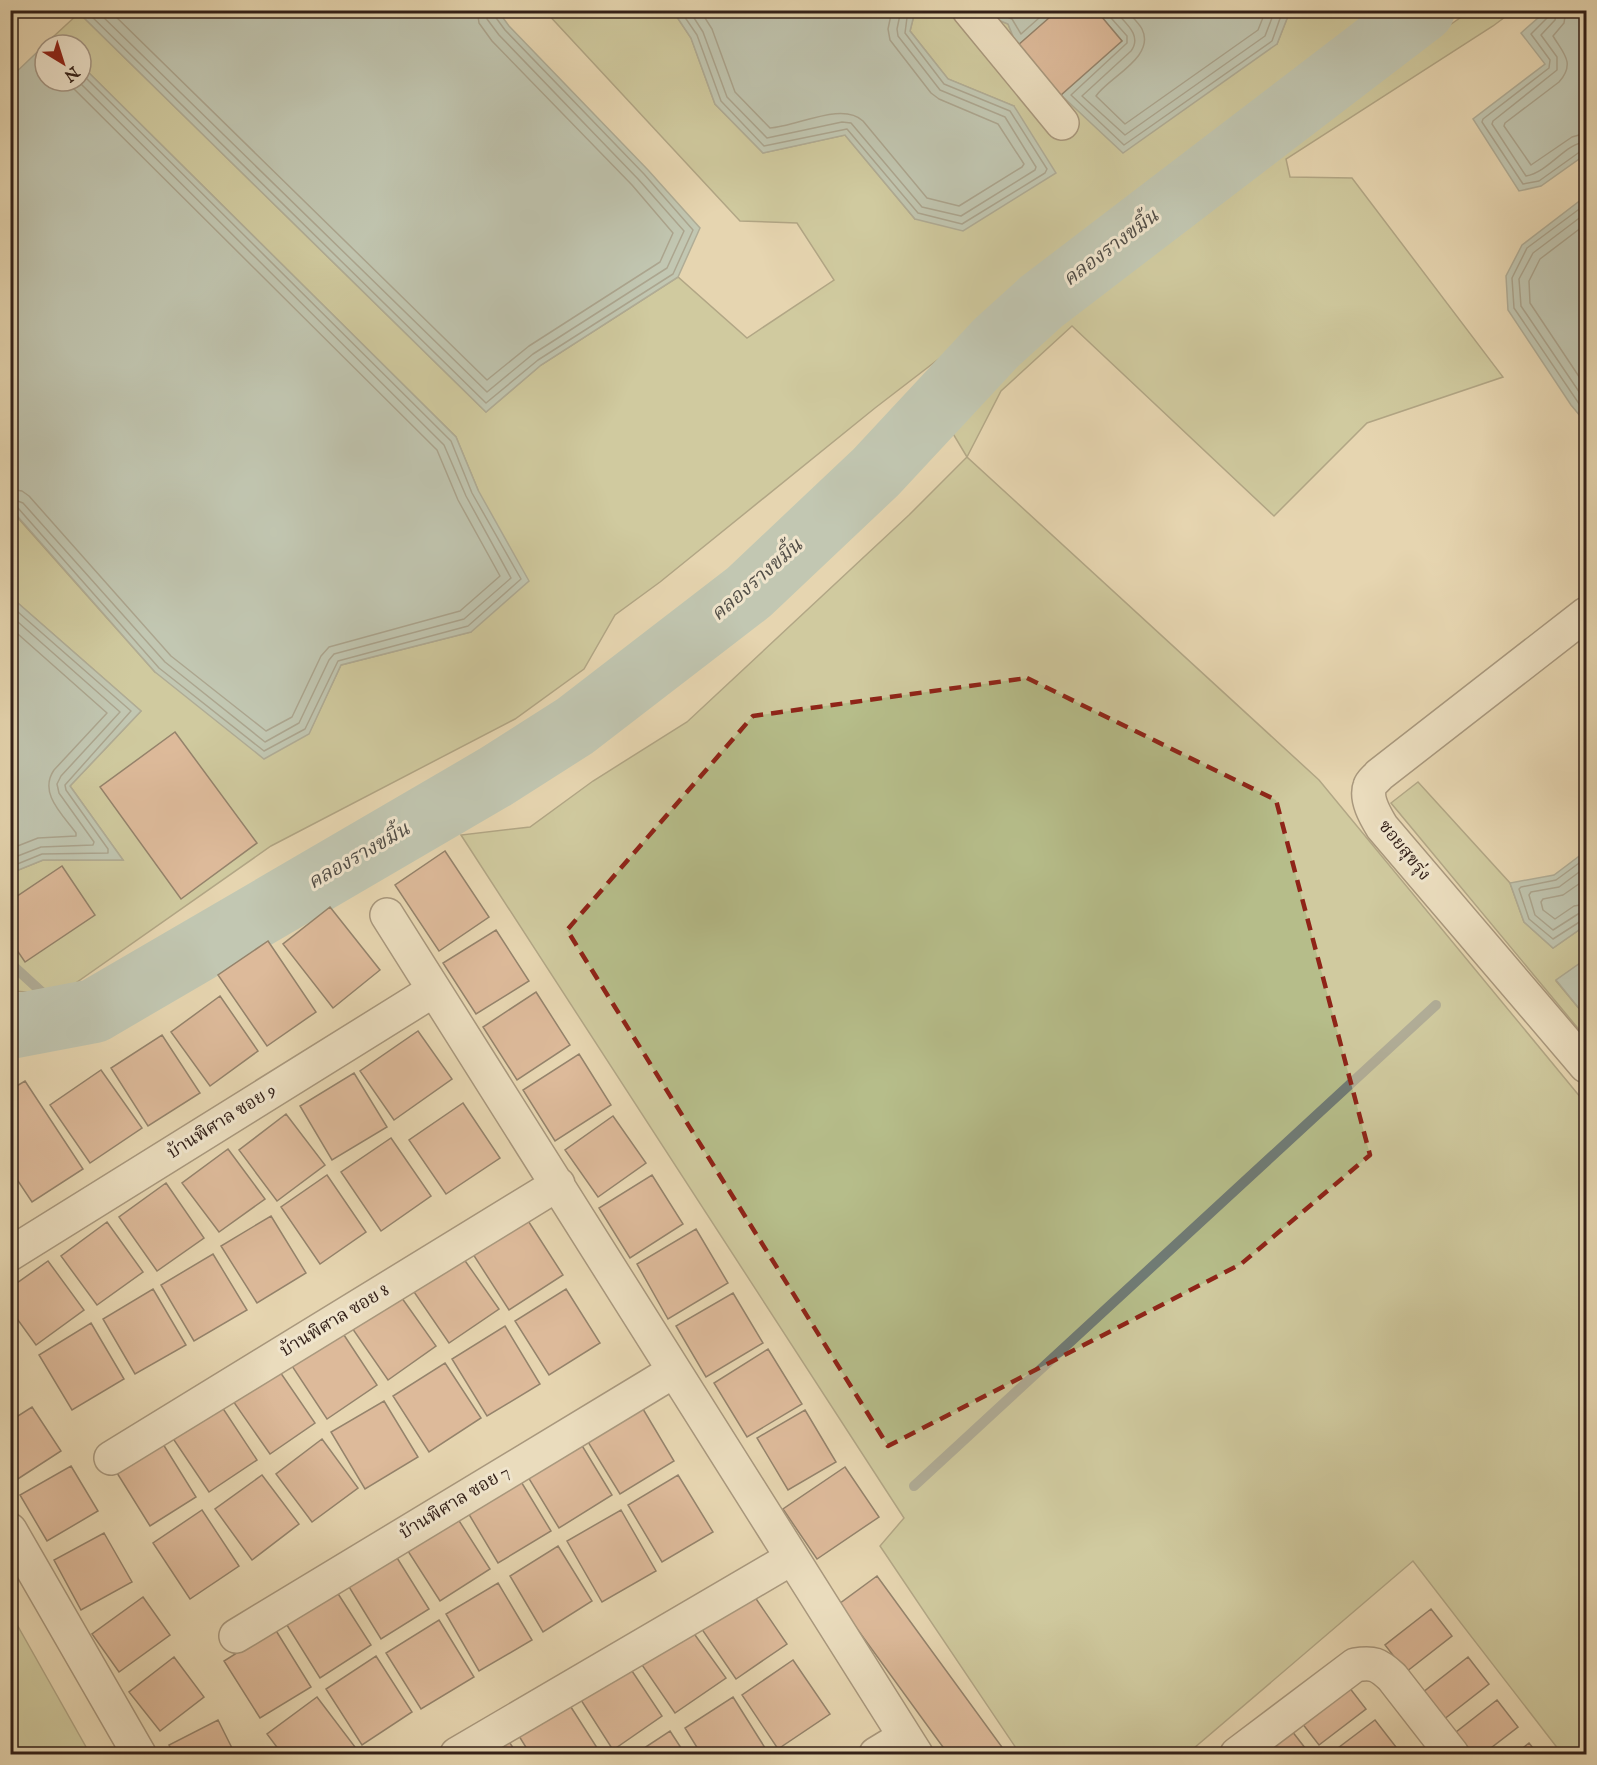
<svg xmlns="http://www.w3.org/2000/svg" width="1597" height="1765" viewBox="0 0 1597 1765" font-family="'IM FELL English','Noto Serif Thai',serif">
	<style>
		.green { fill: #b6bd8a; stroke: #746e51; stroke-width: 1.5 }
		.water { fill: #98b7b3; stroke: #707b75; stroke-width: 1.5 }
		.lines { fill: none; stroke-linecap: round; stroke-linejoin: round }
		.shore { stroke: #666c66; stroke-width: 1.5 }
		.stream { stroke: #707b75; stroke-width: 10 }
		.river { stroke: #98b7b3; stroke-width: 64 }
		.building { fill: #d2997e; stroke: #332018; stroke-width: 1.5 }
		.minor-casing { stroke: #604e3e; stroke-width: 36 }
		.minor { stroke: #efe4cc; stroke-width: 33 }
		.marked { fill: none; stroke: #8f2418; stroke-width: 4.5; stroke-dasharray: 12 8; stroke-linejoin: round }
		.labels { text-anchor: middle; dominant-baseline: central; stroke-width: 6; stroke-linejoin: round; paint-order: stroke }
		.street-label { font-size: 18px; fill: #332018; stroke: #efe4cc }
		.water-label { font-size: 20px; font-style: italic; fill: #514d46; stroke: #efe4cc }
	</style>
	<rect width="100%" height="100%" fill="#e6d6b0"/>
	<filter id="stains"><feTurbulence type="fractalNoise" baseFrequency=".00333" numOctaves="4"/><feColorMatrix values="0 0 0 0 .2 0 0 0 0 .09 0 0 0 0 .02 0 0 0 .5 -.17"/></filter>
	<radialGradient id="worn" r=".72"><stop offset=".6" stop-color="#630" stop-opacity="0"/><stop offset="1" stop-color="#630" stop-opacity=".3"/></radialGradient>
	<path class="green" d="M545,11H673L691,38L715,104L763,153L845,135L915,219L1014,106L948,79L910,31L915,11H977L1008,24L1017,46L1061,95L1277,44L1290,11H1404L1044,278L875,408L660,582L615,615L584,669L515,719L271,846L60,994L12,991L11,873L43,860H123L70,786L141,711L11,597L10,509L155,672L309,733L341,665L471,632L478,490L456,437L81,65V45H61L53,37L79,13L486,412L541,365L678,277L747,338L834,280L797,223L740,221Z
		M1470,11H1513L1493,26L1286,159L1290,177L1352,178L1503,377L1367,423L1274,516L1072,326L1001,391L967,457L1319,780L1586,1104V1754H1562L1413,1561L1187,1754H1020L880,1546L904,1518L461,835L530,827L593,781L687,722L909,515L967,457L952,432L1042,322L1339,102Z
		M1418,782L1510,883L1524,922L1553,948L1586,925V959L1556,981L1586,1017V1038L1391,803Z
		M11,1614L90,1754H11Z"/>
	<path class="water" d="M77,11H498L509,26L648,170L700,228L678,277L541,365L486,412Z
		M673,11H915L910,31L948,79L1014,106L1056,173L963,231L915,219L845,135L763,153L715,104L691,38Z
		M982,11H1058L1017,46L1008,24L985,14Z
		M1096,11H1290L1277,44L1123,153L1061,95L1122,41Z
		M1546,11H1586V154L1541,186L1519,191L1473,119L1545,64L1521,33Z
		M53,37L61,45H45V81H81V65L456,437L478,490L529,581L471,632L341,665L309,734L264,759L155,672L11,509V77Z
		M1586,196V423L1571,405L1508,310L1506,276L1522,245Z
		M11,597L141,711L70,786L123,860H43L11,873Z
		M1586,851V925L1553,948L1524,922L1510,883L1554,875Z
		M1586,959V1017L1556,980Z"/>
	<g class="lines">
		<path class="shore" d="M85,10L486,403L538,360L673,274L693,230L644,174L505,30L494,15L493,10
			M96,10L487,392L533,354L667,268L684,231L638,179L499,35L487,19L486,10
			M109,10L487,380L529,346L660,262L673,233L632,185L492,41L479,23L477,10
			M680,10L697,35L721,101L764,146L847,129L918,213L962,224L1045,173L1047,169L1010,111L944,84L905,33L908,10
			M689,10L703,32L727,97L767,138L842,122L851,123L922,207L961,216L1035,170L1036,167L1005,117L940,90L898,36L897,29L901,10
			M700,10L712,29L735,92L770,128C796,127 842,101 863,121L927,198L959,206L1022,167L1024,164L998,124L939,99L931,93L890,40L888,29L892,10
			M1104,10L1127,36V43L1071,95L1124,145L1272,41L1283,10
			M1114,10C1124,22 1143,35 1131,51L1082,96L1125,135L1265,36L1275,10
			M1126,10C1131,16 1138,22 1142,29C1156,57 1109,77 1096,96L1125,124L1258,30L1266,10
			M1550,10L1548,17L1531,34L1550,60L1549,68L1483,119L1482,122L1523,184L1539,181L1581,151L1586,150
			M1557,10L1555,20L1541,35L1557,57V70L1493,121L1492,124L1526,176C1549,172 1565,143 1586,142
			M1566,10L1564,23L1553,36C1563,53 1576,63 1559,82L1505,123L1504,126L1531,165L1572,137L1586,133
			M993,11L1012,19L1021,34L1048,10
			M1586,204L1527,248L1512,278L1514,308L1586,414
			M1586,213L1533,253L1519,279L1521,306L1586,402
			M1586,224L1540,259L1529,281L1530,303L1586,387
			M10,489L22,491L29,496L171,656L266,731L292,717L321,656L329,647L460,611L500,576L458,500L437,450L66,81
			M10,498L23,503L165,662L265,742L299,723L329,660L334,654L464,619L511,578L466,496L444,445L78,81
			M10,506L18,508L159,668L264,751L305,729L338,661L468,626L521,579L472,493L451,441L81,73
			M10,605L131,711L65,785L66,790L108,849V853L42,854L10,867
			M10,615L120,712L61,776L57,784L59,793L94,842L93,845L41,847L10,859
			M10,627L107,713L54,770C38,793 63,815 76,833V836L38,838L10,849
			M1586,858L1556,880L1521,887L1519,889L1529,919L1553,939L1581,921L1586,920
			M1586,867L1559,887L1531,892L1529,895L1535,915L1553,930L1578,914L1586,913
			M1586,879L1563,895L1543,899L1541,902L1543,910L1555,919L1574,906L1586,904"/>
		<path class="stream" d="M10,963L68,1016
			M914,1486L1436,1005"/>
		<path class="river" d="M10,1027L94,1011L495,777L575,726L749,592L876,472L996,343L1041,302L1423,10"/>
	</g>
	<path class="building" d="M1058,10H1096L1122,41L1061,95L1017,46Z
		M175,732L257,843L181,899L100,787Z
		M445,851L489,917L439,951L395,885Z
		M62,866L95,915L25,962L10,940V901Z
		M330,907L380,970L333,1008L283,944Z
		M496,930L529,981L476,1014L443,963Z
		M268,941L316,1012L267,1046L218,975Z
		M536,992L570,1045L517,1080L483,1027Z
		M220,996L258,1051L210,1086L171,1032Z
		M418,1031L452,1079L394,1120L360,1071Z
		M162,1035L200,1093L148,1126L111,1068Z
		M579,1054L611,1105L555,1141L523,1090Z
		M101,1070L142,1128L90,1163L50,1105Z
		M354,1073L387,1127L332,1160L300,1106Z
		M25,1081L83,1169L32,1202L10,1169V1090Z
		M463,1103L500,1158L446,1194L409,1140Z
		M286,1114L325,1165L277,1201L239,1150Z
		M613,1116L646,1163L598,1197L565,1150Z
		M391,1138L431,1196L381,1231L341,1172Z
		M228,1149L265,1199L219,1232L182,1183Z
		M327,1175L366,1232L320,1264L281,1207Z
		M652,1175L683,1224L630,1258L599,1208Z
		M166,1183L204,1238L157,1271L119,1217Z
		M271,1216L306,1273L257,1303L221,1246Z
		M525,1216L563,1275L509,1310L471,1251Z
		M107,1222L143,1272L97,1305L61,1256Z
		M696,1229L728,1283L668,1319L637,1264Z
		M213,1254L247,1310L194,1341L161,1285Z
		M461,1255L499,1309L449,1343L412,1289Z
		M48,1261L84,1310L36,1345L10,1309V1288Z
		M153,1289L186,1345L135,1374L103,1319Z
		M566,1289L600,1343L549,1375L515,1321Z
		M733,1293L763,1343L706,1377L676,1326Z
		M399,1294L436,1346L388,1380L352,1328Z
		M91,1323L124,1379L72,1410L39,1355Z
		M505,1326L540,1384L487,1416L452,1359Z
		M340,1329L377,1385L327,1419L290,1363Z
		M768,1349L802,1404L747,1437L714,1383Z
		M445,1363L481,1418L429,1452L393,1396Z
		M278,1369L315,1423L270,1454L233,1401Z
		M384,1401L418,1457L365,1489L331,1432Z
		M220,1404L257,1460L209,1492L172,1437Z
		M640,1404L674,1461L620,1494L585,1437Z
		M32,1407L61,1451L10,1484V1421Z
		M805,1410L836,1462L788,1490L757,1438Z
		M322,1439L358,1488L312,1522L276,1474Z
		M578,1439L612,1495L559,1528L525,1472Z
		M163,1444L196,1497L150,1526L117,1473Z
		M71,1466L98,1511L47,1541L20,1495Z
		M845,1467L879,1517L817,1559L783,1509Z
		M262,1475L299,1524L252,1560L215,1509Z
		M517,1475L551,1531L498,1563L464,1506Z
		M678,1475L713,1532L662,1562L628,1505Z
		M202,1510L239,1566L190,1599L153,1543Z
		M621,1510L656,1571L602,1602L567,1541Z
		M456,1516L490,1569L440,1601L406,1548Z
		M104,1533L132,1582L81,1610L54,1560Z
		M558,1546L592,1601L543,1632L510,1576Z
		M394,1553L429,1609L381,1639L346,1582Z
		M877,1576L1007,1754H948L839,1604Z
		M498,1583L532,1640L479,1671L446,1614Z
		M335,1589L371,1645L320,1678L285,1622Z
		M750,1590L787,1644L736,1679L699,1625Z
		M143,1597L170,1635L119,1672L92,1634Z
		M1431,1609L1452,1636L1406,1672L1385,1645Z
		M439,1620L474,1677L421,1709L386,1653Z
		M690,1628L726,1678L675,1713L640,1662Z
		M275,1629L311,1687L260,1718L224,1661Z
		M376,1656L412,1712L362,1745L326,1689Z
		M174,1657L204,1697L160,1731L129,1692Z
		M1468,1657L1489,1684L1443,1720L1422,1693Z
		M793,1660L830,1714L778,1749L742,1695Z
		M630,1668L662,1716L613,1750L581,1700Z
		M1345,1682L1366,1709L1319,1745L1298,1718Z
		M317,1697L355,1747L345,1754H282L267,1734Z
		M733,1697L767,1751L762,1754H701L685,1728Z
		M1497,1700L1518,1727L1483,1754H1465L1451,1736Z
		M569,1704L601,1754H530L519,1736Z
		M218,1720L235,1754H174L169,1745Z
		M1375,1720L1396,1747L1385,1754H1330Z
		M1288,1726L1309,1753L1308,1754H1252Z
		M670,1731L685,1754H635Z
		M508,1740L517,1754H485Z
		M1529,1743L1538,1754H1515Z"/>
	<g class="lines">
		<g class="minor-casing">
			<path id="minor" d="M969,10L1062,123
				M1586,614L1379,775C1377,778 1371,782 1370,786C1365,799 1376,817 1382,827L1586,1066
				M387,915L916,1754
				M10,1254L434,990
				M111,1458L558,1184
				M10,1530L139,1754
				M236,1636L674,1371
				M457,1754L792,1558
				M876,1754L904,1737
				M1237,1754L1355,1665C1373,1662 1378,1664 1392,1677L1452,1754"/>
		</g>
		<use href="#minor" class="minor"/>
	</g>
	<path d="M0 0H1597V1765H0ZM1027,678L1276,800L1370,1155L1241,1264L888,1446L567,930L753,716Z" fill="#e6d6b0" fill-opacity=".55" fill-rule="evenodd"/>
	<path class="marked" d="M1027,678L1276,800L1370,1155L1241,1264L888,1446L567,930L753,716Z"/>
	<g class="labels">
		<g class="street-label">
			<text transform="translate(1404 851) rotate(51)">ซอยสุขรุ่ง</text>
			<text transform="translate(222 1122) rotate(-32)">บ้านพิศาล ซอย 9</text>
			<text transform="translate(335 1321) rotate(-31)">บ้านพิศาล ซอย 8</text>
			<text transform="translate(455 1503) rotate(-31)">บ้านพิศาล ซอย 7</text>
		</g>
		<g class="water-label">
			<text transform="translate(1111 248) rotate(-37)">คลองรางขมิ้น</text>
			<text transform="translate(757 580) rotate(-41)">คลองรางขมิ้น</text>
			<text transform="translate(359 856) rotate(-30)">คลองรางขมิ้น</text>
		</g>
	</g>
	<rect width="1597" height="1765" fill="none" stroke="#e6d6b0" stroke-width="36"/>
	<rect x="12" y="12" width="1573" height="1741" fill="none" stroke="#332018" stroke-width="3"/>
	<rect x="18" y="18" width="1561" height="1729" fill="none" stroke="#332018" stroke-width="1.5"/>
	<g transform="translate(63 63) rotate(142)"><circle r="28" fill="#efe4cc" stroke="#a49684" stroke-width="1.5"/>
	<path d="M0-4.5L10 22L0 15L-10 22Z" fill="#8f2418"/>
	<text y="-9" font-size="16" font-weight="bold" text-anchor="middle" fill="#332018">N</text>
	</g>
	<rect width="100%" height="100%" filter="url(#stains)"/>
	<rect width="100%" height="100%" fill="url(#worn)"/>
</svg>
